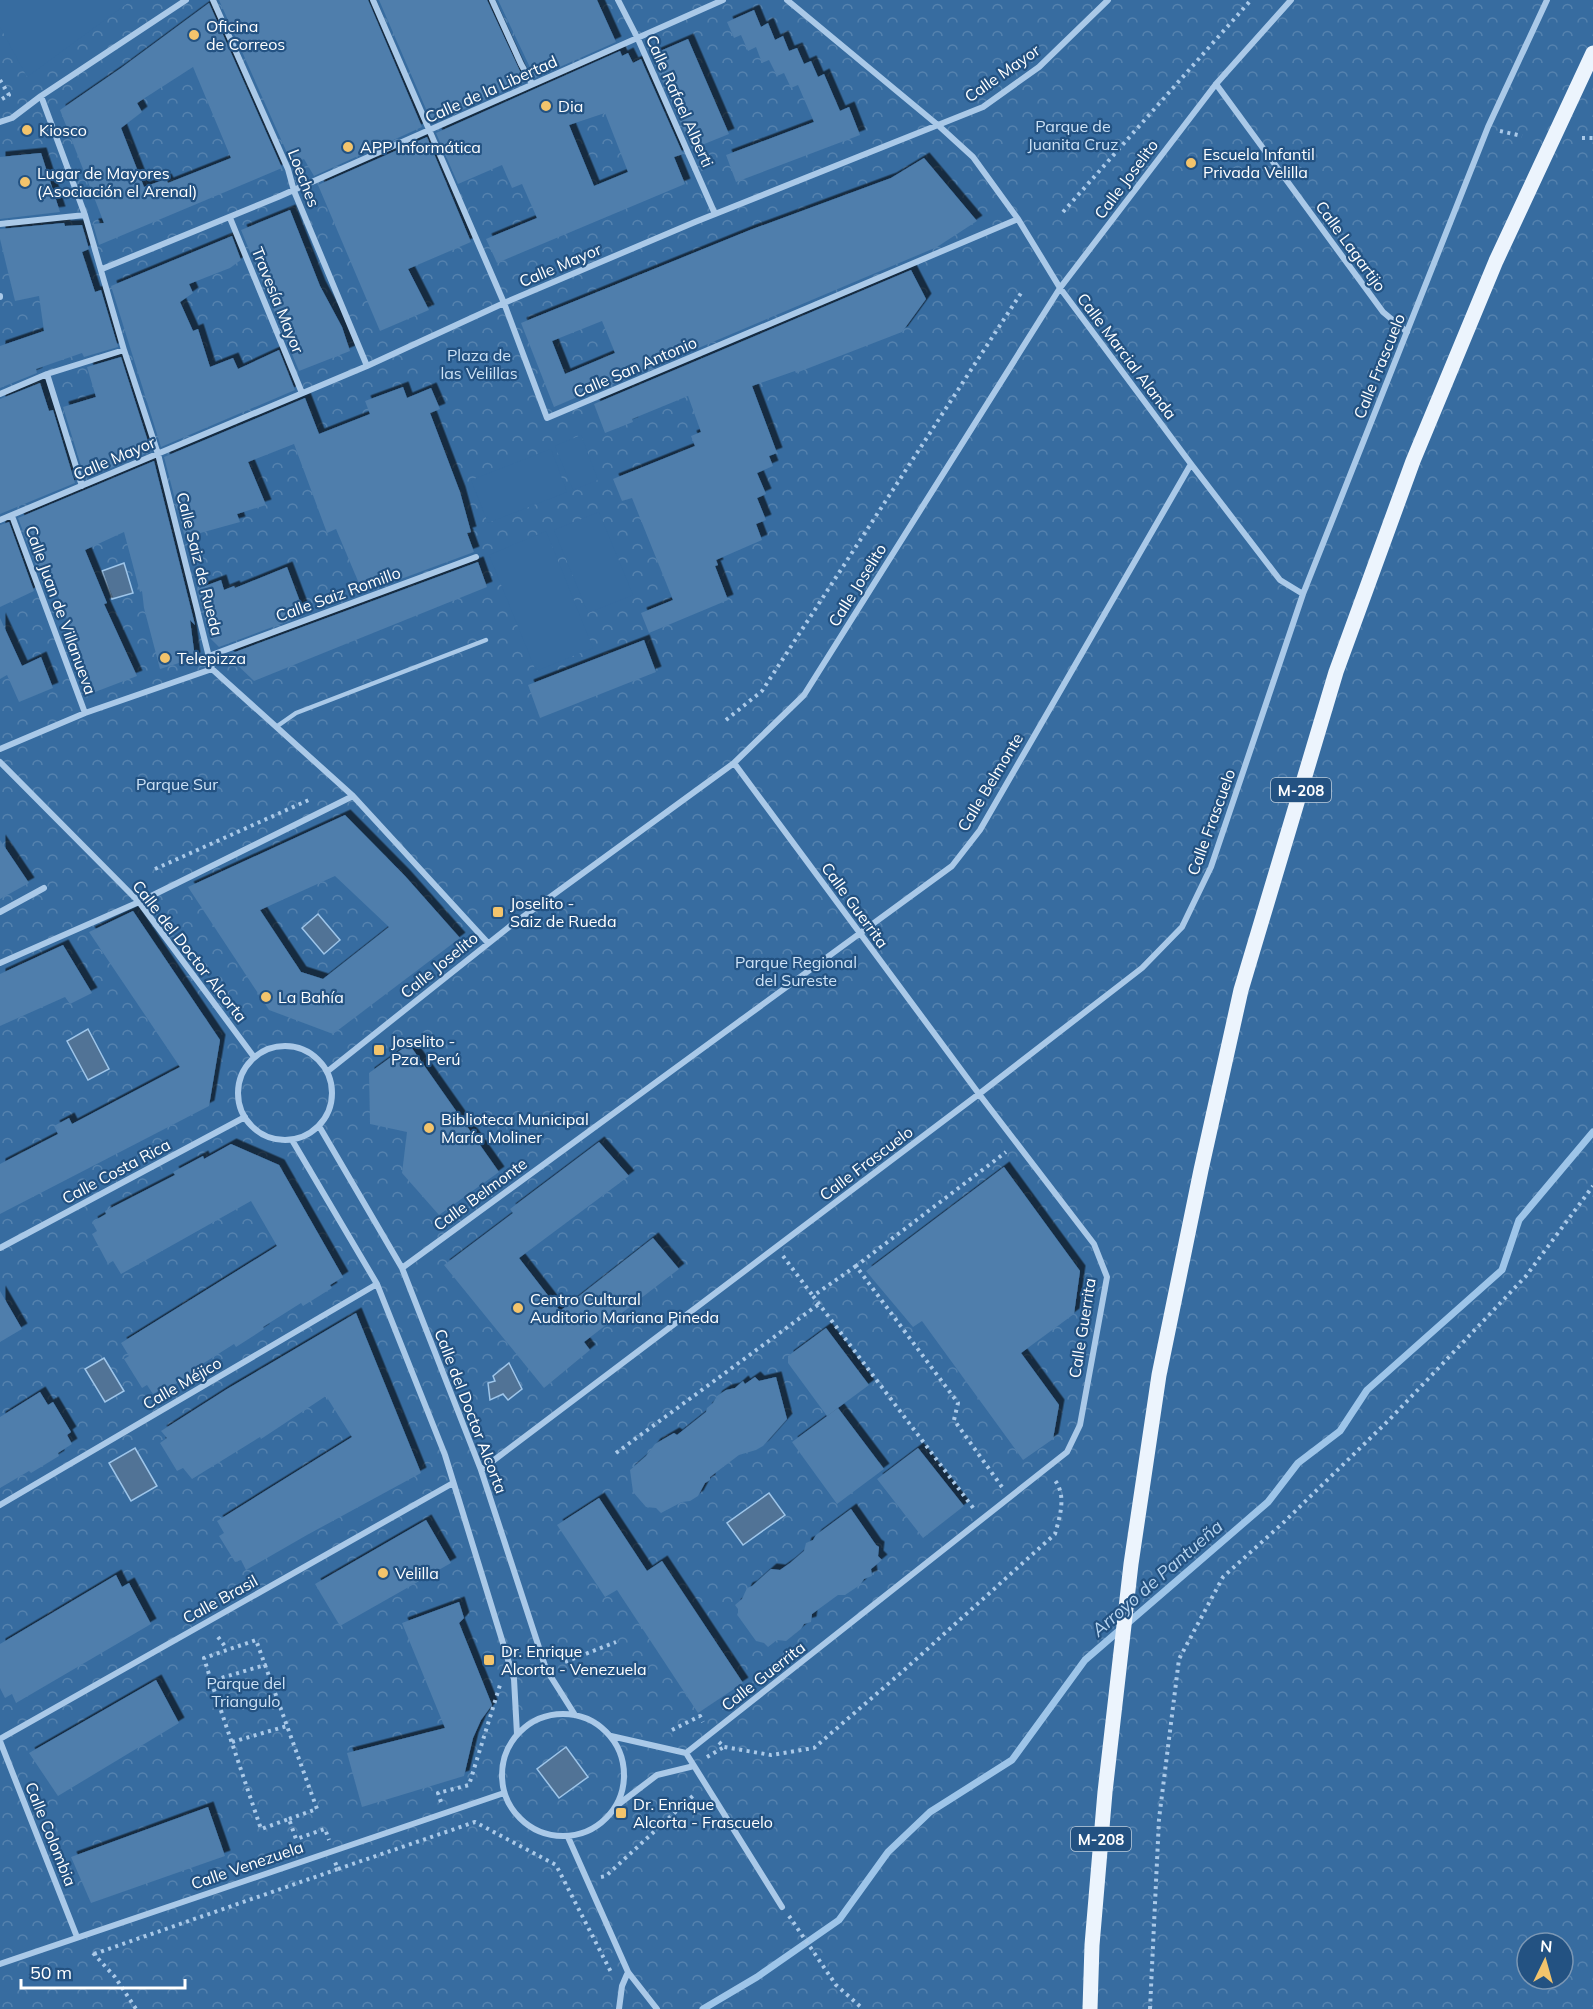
<svg xmlns="http://www.w3.org/2000/svg" width="1593" height="2009" viewBox="0 0 1593 2009" font-family="Mulish,sans-serif">
	<style>
		.park { fill: url(#park-crowns); fill-rule: evenodd }
		.garden { fill: #376ca0 }
		.water { fill: #517396; stroke: #9ec5e9; stroke-width: 1.5 }
		.lines { fill: none; stroke-linecap: round; stroke-linejoin: round }
		.stream { stroke: #9ec5e9; stroke-width: 7 }
		.building { fill: #4f7eac; fill-rule: evenodd; filter: url(#shadow) }
		.path { stroke: #aac9e8; stroke-width: 4; stroke-dasharray: 3 4.5; stroke-linecap: butt }
		.lane { stroke: #aac9e8; stroke-width: 4.5 }
		.street { stroke: #aac9e8; stroke-width: 6 }
		.primary { stroke: #ecf4fd; stroke-width: 15 }
		.poi-dot { fill: #f3c46c; stroke: #235282; stroke-width: 2 }
		.labels { text-anchor: middle; dominant-baseline: central; stroke-width: 4.5; stroke-linejoin: round; paint-order: stroke }
		.shield { fill: #235282; stroke: #bdcbda; stroke-width: 1.5 }
		.shield-label { font-size: 15px; font-weight: bold; fill: #fff }
		.poi-label { font-size: 16px; fill: #fff; stroke: #235282; text-anchor: start }
		.street-label { font-size: 16px; fill: #fff; stroke: #235282 }
		.park-label { font-size: 16px; fill: #cde2f6; stroke: #235282 }
		.water-label { font-size: 18px; font-style: italic; fill: #b5d3ef; stroke: #235282 }
	</style>
	<defs>
		<pattern id="park-crowns" width="20" height="18" patternUnits="userSpaceOnUse" patternTransform="scale(1.5)"><rect width="20" height="18" fill="#376ca0"/><path d="M2 6a3 3 0 1 1 6 0M12 15a3 3 0 1 1 6 0" fill="none" stroke="#5582ae"/></pattern>
		<filter id="shadow"><feDropShadow dx="5.5" dy="-5.5" stdDeviation="0" flood-color="#0009"/></filter>
	</defs>
	<rect width="100%" height="100%" fill="#235282"/>
	<path class="park" d="M0,0H1593V2009H0ZM1527,1943H1563V1979H1527Z"/>
	<path class="garden" d="M0,0H132L27,77L0,27Z
		M480,346L491,372L468,381L457,355Z
		M581,435L598,480L573,490L555,446Z
		M551,449L567,492L488,523L471,480Z
		M599,512L633,595L588,613L554,530Z
		M546,531L593,648L536,671L489,555Z"/>
	<path class="water" d="M124,563L133,593L112,599L102,571Z
		M318,914L340,940L324,954L302,928Z
		M88,1029L109,1069L88,1080L67,1041Z
		M104,1358L124,1391L105,1402L85,1369Z
		M509,1363L522,1389L508,1400L503,1394L490,1400L488,1383L495,1381L493,1376Z
		M135,1448L157,1486L131,1501L109,1463Z
		M769,1493L785,1515L743,1545L727,1523Z
		M566,1747L588,1777L559,1798L537,1769Z"/>
	<g class="lines">
		<path class="stream" d="M703,2009L757,1977L839,1920L888,1852L930,1812L1012,1760L1085,1660L1268,1502L1298,1463L1340,1431L1367,1390L1502,1270L1519,1220L1593,1132"/>
	</g>
	<path class="building" d="M219,0H368L422,127L314,176L304,159L292,164Z
		M379,0H487L525,82L432,123Z
		M498,0H597L616,42L535,78Z
		M209,3L282,168L99,245L93,224L104,223L60,110L121,68ZM193,67L231,158L168,183L166,179L144,187L121,128L142,112L137,103Z
		M754,10L761,27L768,23L775,40L783,36L789,51L797,48L804,64L811,61L818,77L824,74L840,111L849,107L860,135L736,182L726,155L814,122L798,85L791,88L784,73L777,76L769,60L762,63L756,47L748,51L741,35L734,38L727,22Z
		M688,39L729,134L692,149L651,55Z
		M620,51L622,56L628,53L633,63L641,59L683,154L674,157L685,184L497,263L486,239L537,218L522,184L512,188L502,165L458,184L436,133ZM605,113L628,172L594,186L569,125Z
		M427,137L471,242L408,269L429,310L380,331L318,185Z
		M41,153L60,212L0,219V157Z
		M924,158L977,221L937,247L590,394L589,392L554,407L521,323L750,230L891,178ZM602,321L615,353L565,374L552,341Z
		M290,210L320,286L342,327L350,351L299,371L241,230Z
		M64,223L65,226L82,225L89,249L82,252L95,292L101,290L118,347L84,357L82,353L36,369L37,373L0,388V346L44,331L39,296L15,301L0,239V229Z
		M232,236L241,260L230,268L189,284L193,293L180,302L193,331L198,329L210,367L233,358L238,369L279,350L295,390L161,447L111,286Z
		M911,270L926,299L902,332L796,373L795,371L752,386L777,453L769,456L773,466L757,473L766,494L757,498L766,520L756,524L762,540L716,560L718,565L715,566L728,600L649,633L641,613L673,600L632,498L622,501L613,479L695,446L691,436L701,432L688,396L632,419L633,422L605,433L594,404Z
		M121,357L151,451L85,479L63,407L96,397L87,367Z
		M40,383L49,411L53,410L75,483L0,514V399Z
		M403,387L407,398L431,388L440,409L430,413L460,492L471,532L467,533L474,552L363,593L336,529L327,533L294,444L248,462L266,505L237,514L240,522L193,535L184,534L164,457L305,398L319,434L370,414L365,401Z
		M154,461L195,625L190,620L195,658L160,669L144,608L142,591L140,592L124,532L85,550L107,603L104,604L137,676L95,692L53,583L44,587L18,518Z
		M9,522L34,591L0,607V525Z
		M478,562L487,587L254,681L227,655Z
		M287,567L305,615L219,647L210,638L197,589L221,580L224,590L234,586L235,588Z
		M0,618L22,666L41,657L53,688L19,702L7,675L0,679Z
		M644,640L656,672L540,718L528,685Z
		M345,815L405,876L460,938L333,1034L269,1010L188,887ZM335,876L389,927L323,979L301,972L260,910Z
		M0,840L29,883L0,899Z
		M133,911L220,1040L209,1106L0,1214V1164L58,1134L54,1126L69,1118L72,1124L180,1067L89,932Z
		M63,945L92,993L70,1004L65,997L0,1026V974Z
		M409,1044L499,1172L439,1215L402,1173L407,1132L370,1124L369,1073Z
		M599,1142L629,1176L519,1258L560,1311L653,1238L679,1269L584,1342L590,1350L544,1388L444,1265L513,1213L510,1209Z
		M231,1144L279,1165L343,1277L330,1285L332,1288L303,1306L301,1303L263,1327L264,1329L236,1347L234,1344L196,1368L197,1370L169,1388L167,1386L153,1394L147,1385L142,1388L124,1359L129,1356L121,1343L277,1246L251,1201L121,1274L113,1261L108,1264L92,1234L97,1231L92,1222L106,1214L105,1211L175,1175L173,1172L203,1156L204,1159Z
		M1004,1167L1080,1271L1074,1314L1021,1353L1059,1405L1053,1439L1023,1460L922,1321L913,1327L866,1271Z
		M0,1291L22,1329L0,1342Z
		M356,1313L421,1473L307,1535L246,1570L241,1560L235,1562L219,1536L224,1533L217,1521L352,1437L326,1396L261,1439L260,1437L192,1479L183,1468L177,1471L160,1443L167,1438L161,1431L227,1389Z
		M826,1328L869,1385L827,1416L788,1363V1356Z
		M755,1377L759,1381L776,1377L787,1419L763,1446L756,1450L739,1455L710,1477V1480L705,1483L698,1496L690,1501L682,1502L661,1513L656,1508L646,1507L633,1492L630,1470L646,1456L655,1444L674,1433L677,1435L706,1412L707,1408L713,1403L717,1396L726,1390L735,1388L743,1381L745,1384Z
		M40,1392L48,1405L53,1402L71,1432L67,1435L72,1444L58,1453L59,1456L31,1473L29,1471L0,1488V1417Z
		M838,1408L884,1469L837,1504L792,1442Z
		M918,1448L964,1506L923,1538L877,1479Z
		M599,1498L647,1571L662,1561L743,1683L698,1713L617,1590L605,1597L557,1525Z
		M851,1509L876,1545L879,1547L878,1556L882,1560L871,1569L872,1576L864,1579L860,1585L845,1595H838L812,1614L811,1622L804,1624L801,1629L786,1641L777,1640L768,1647L764,1643L756,1641L738,1616V1609L735,1605L742,1599L747,1588L752,1586L771,1569L780,1570L790,1563L804,1551L806,1543L813,1540L816,1535Z
		M426,1520L451,1563L340,1626L315,1584Z
		M116,1575L122,1587L129,1583L151,1624L16,1703L12,1694L5,1698L0,1688V1644Z
		M459,1602L464,1618L459,1623L492,1705L481,1720L473,1738L464,1776L362,1807L347,1753L445,1728L402,1623Z
		M156,1680L179,1723L58,1796L29,1753Z
		M208,1807L225,1856L91,1903L71,1857Z"/>
	<g class="lines">
		<path class="path" d="M0,80L9,95L0,100
			M1500,131L1522,136
			M1582,138H1593
			M1063,212L1251,0
			M726,720L762,691L1023,290
			M155,869L311,799
			M783,1256L813,1296
			M856,1266L813,1296L974,1509
			M616,1453L819,1304
			M1002,1487L954,1420L958,1403L856,1266L1006,1152
			M218,1637L227,1649
			M565,1662L616,1642
			M211,1681L204,1658L256,1640L265,1665
			M672,1730L700,1716L703,1722
			M232,1742L287,1726
			M719,1742L724,1747L771,1755L814,1748L903,1671L1055,1534C1060,1516 1067,1495 1054,1479
			M707,1757L724,1747
			M441,1802L438,1793L469,1785L500,1685
			M289,1819L317,1809L265,1665L211,1681L261,1829L289,1819L296,1839L325,1829L329,1840
			M338,1869L475,1822L556,1865L612,1974
			M601,1877L606,1876L696,1793
			M789,1916L836,1985L863,2009
			M93,1953L115,1977L136,2009
			M94,1954L338,1869L335,1862
			M1150,2009L1159,1819L1179,1659L1223,1577L1284,1522L1390,1419L1526,1276L1593,1186"/>
		<path class="lane" d="M276,727L296,713L486,640"/>
		<path class="street" d="M213,0L288,169L294,191L367,366
			M373,0L504,303L547,418L1018,219
			M492,0L521,64L532,84
			M618,0L638,39L715,214
			M787,0L939,126L973,157L1018,219L1060,288L1191,464L1280,580L1303,594
			M1216,84L1383,312L1407,332
			M41,96L85,215L124,350L158,454L212,669L353,796L488,943
			M0,122L12,118L41,96L186,0
			M230,218L302,393
			M0,224L85,215
			M102,269L278,197L723,0
			M0,296V297
			M47,374L82,486
			M0,394L47,374L124,350
			M12,516L85,713
			M0,520L367,366L504,303L695,222L983,107L1039,67L1108,0
			M209,656L476,557
			M0,749L85,713L212,669
			M0,762L139,902L254,1057
			M0,912L44,888
			M0,963L139,902L353,796
			M238 1093a47 47 0 1 1 94 0a47 47 0 1 1-94 0Z
			M328,1071L509,927L734,763L804,695L1060,288L1216,84L1291,0
			M319,1126L402,1268L481,1470L546,1669L575,1715
			M292,1140L377,1284L445,1455L514,1679L517,1734
			M0,1248L245,1117
			M402,1268L952,866L980,830L1191,464
			M481,1470L979,1094L1142,968L1182,927L1211,867L1303,594L1488,127L1547,0
			M0,1505L377,1284
			M502 1775a61 61 0 1 1 122 0a61 61 0 1 1-122 0Z
			M611,1736L686,1753L1067,1452L1080,1425L1107,1277L1094,1244L979,1094L734,763
			M0,1739L453,1483
			M0,1741L77,1937
			M686,1753L782,1907
			M619,1804L657,1775L694,1766
			M568,1837L628,1972L657,2009
			M0,1964L504,1793
			M619,2009L622,1986L628,1972"/>
		<path class="primary" d="M1090,2009L1092,1945L1105,1792L1131,1564L1159,1375L1201,1170L1241,990L1336,672L1413,461L1496,261L1593,53"/>
	</g>
	<g class="poi-dot">
		<circle cx="194" cy="35" r="6"/>
		<circle cx="546" cy="106" r="6"/>
		<circle cx="27" cy="130" r="6"/>
		<circle cx="348" cy="147" r="6"/>
		<circle cx="1191" cy="163" r="6"/>
		<circle cx="25" cy="182" r="6"/>
		<circle cx="165" cy="658" r="6"/>
		<rect x="492" y="906" width="12" height="12" rx="3"/>
		<circle cx="266" cy="997" r="6"/>
		<rect x="373" y="1044" width="12" height="12" rx="3"/>
		<circle cx="429" cy="1128" r="6"/>
		<circle cx="518" cy="1308" r="6"/>
		<circle cx="383" cy="1573" r="6"/>
		<rect x="483" y="1654" width="12" height="12" rx="3"/>
		<rect x="615" y="1807" width="12" height="12" rx="3"/>
	</g>
	<g class="labels">
		<g class="shield">
			<rect x="1271" y="778" width="60" height="24" rx="4.5"/>
			<rect x="1071" y="1827" width="60" height="24" rx="4.5"/>
		</g>
		<g class="shield-label">
			<text x="1301" y="790">M-208</text>
			<text x="1101" y="1839">M-208</text>
		</g>
		<g class="poi-label">
			<text x="206" y="26">Oficina<tspan x="206" dy="18">de Correos</tspan></text>
			<text x="558" y="106">Dia</text>
			<text x="39" y="130">Kiosco</text>
			<text x="360" y="147">APP Informática</text>
			<text x="1203" y="154">Escuela Infantil<tspan x="1203" dy="18">Privada Velilla</tspan></text>
			<text x="37" y="173">Lugar de Mayores<tspan x="37" dy="18">(Asociación el Arenal)</tspan></text>
			<text x="177" y="658">Telepizza</text>
			<text x="510" y="903">Joselito -<tspan x="510" dy="18">Saiz de Rueda</tspan></text>
			<text x="278" y="997">La Bahía</text>
			<text x="391" y="1041">Joselito -<tspan x="391" dy="18">Pza. Perú</tspan></text>
			<text x="441" y="1119">Biblioteca Municipal<tspan x="441" dy="18">María Moliner</tspan></text>
			<text x="530" y="1299">Centro Cultural<tspan x="530" dy="18">Auditorio Mariana Pineda</tspan></text>
			<text x="395" y="1573">Velilla</text>
			<text x="501" y="1651">Dr. Enrique<tspan x="501" dy="18">Alcorta - Venezuela</tspan></text>
			<text x="633" y="1804">Dr. Enrique<tspan x="633" dy="18">Alcorta - Frascuelo</tspan></text>
		</g>
		<g class="street-label">
			<text transform="translate(1002 73) rotate(-35)">Calle Mayor</text>
			<text transform="translate(491 89) rotate(-24)">Calle de la Libertad</text>
			<text transform="translate(680 101) rotate(66)">Calle Rafael Alberti</text>
			<text transform="translate(304 178) rotate(69)">Loeches</text>
			<text transform="translate(1126 179) rotate(-53)">Calle Joselito</text>
			<text transform="translate(1351 246) rotate(54)">Calle Lagartijo</text>
			<text transform="translate(560 265) rotate(-23)">Calle Mayor</text>
			<text transform="translate(278 300) rotate(68)">Travesía Mayor</text>
			<text transform="translate(1127 356) rotate(53)">Calle Marcial Alanda</text>
			<text transform="translate(1379 366) rotate(-68)">Calle Frascuelo</text>
			<text transform="translate(635 367) rotate(-23)">Calle San Antonio</text>
			<text transform="translate(114 458) rotate(-23)">Calle Mayor</text>
			<text transform="translate(200 564) rotate(76)">Calle Saiz de Rueda</text>
			<text transform="translate(857 585) rotate(-58)">Calle Joselito</text>
			<text transform="translate(338 594) rotate(-20)">Calle Saiz Romillo</text>
			<text transform="translate(61 610) rotate(70)">Calle Juan de Villanueva</text>
			<text transform="translate(990 782) rotate(-59)">Calle Belmonte</text>
			<text transform="translate(1211 822) rotate(-70)">Calle Frascuelo</text>
			<text transform="translate(855 905) rotate(54)">Calle Guerrita</text>
			<text transform="translate(190 951) rotate(52)">Calle del Doctor Alcorta</text>
			<text transform="translate(439 965) rotate(-39)">Calle Joselito</text>
			<text transform="translate(866 1163) rotate(-37)">Calle Frascuelo</text>
			<text transform="translate(116 1171) rotate(-28)">Calle Costa Rica</text>
			<text transform="translate(480 1194) rotate(-36)">Calle Belmonte</text>
			<text transform="translate(1082 1328) rotate(-81)">Calle Guerrita</text>
			<text transform="translate(182 1383) rotate(-30)">Calle Méjico</text>
			<text transform="translate(471 1411) rotate(69)">Calle del Doctor Alcorta</text>
			<text transform="translate(220 1599) rotate(-29)">Calle Brasil</text>
			<text transform="translate(763 1676) rotate(-38)">Calle Guerrita</text>
			<text transform="translate(51 1834) rotate(68)">Calle Colombia</text>
			<text transform="translate(247 1865) rotate(-19)">Calle Venezuela</text>
		</g>
		<g class="park-label">
			<text x="1073" y="126">Parque de<tspan x="1073" dy="18">Juanita Cruz</tspan></text>
			<text x="479" y="355">Plaza de<tspan x="479" dy="18">las Velillas</tspan></text>
			<text x="177" y="784">Parque Sur</text>
			<text x="796" y="962">Parque Regional<tspan x="796" dy="18">del Sureste</tspan></text>
			<text x="246" y="1683">Parque del<tspan x="246" dy="18">Triangulo</tspan></text>
		</g>
		<g class="water-label">
			<text transform="translate(1157 1578) rotate(-41)">Arroyo de Pantueña</text>
		</g>
	</g>
	<g transform="translate(1545 1961) rotate(5)"><circle r="28" fill="#235282" stroke="#7b97b4" stroke-width="1.5"/>
	<path d="M0-4.5L10 22L0 15L-10 22Z" fill="#f3c46c"/>
	<text y="-9" font-size="16" font-weight="bold" text-anchor="middle" fill="#ffffff">N</text>
	</g>
	<path d="M21 1979v9h164v-9" fill="none" stroke="#ffffff" stroke-width="3"/>
	<text x="30" y="1979" font-size="18" fill="#ffffff" stroke="#235282" stroke-width="4.5" paint-order="stroke">50 m</text>
</svg>
